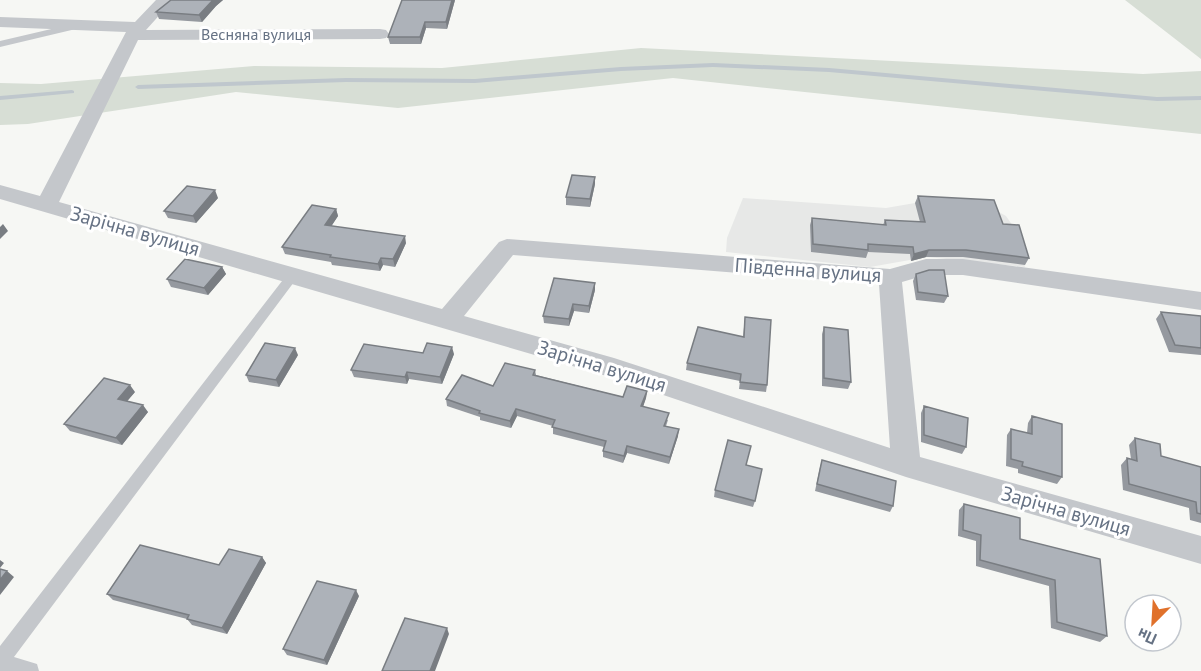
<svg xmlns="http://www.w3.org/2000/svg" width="1201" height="671" viewBox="0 0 1201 671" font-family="'PT Sans',sans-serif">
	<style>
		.built { fill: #e7e8e7 }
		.green { fill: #d7ded5 }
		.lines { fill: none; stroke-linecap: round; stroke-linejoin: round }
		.stream { fill: #bfc7cd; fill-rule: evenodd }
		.lane { fill: #c4c7cb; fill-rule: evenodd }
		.street { fill: #c4c7cb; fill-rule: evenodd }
		.wall { fill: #95999f }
		.shaded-wall { fill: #797d82 }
		.building { fill: #adb2b9; stroke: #797d82; stroke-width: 1.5 }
		.labels { text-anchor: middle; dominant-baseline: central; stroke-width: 6; stroke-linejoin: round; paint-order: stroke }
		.far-street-label { font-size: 16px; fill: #667284; stroke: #fff }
		.street-label { font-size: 20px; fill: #667284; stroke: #fff }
	</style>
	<rect width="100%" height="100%" fill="#f6f7f4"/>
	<path class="built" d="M743,198L886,208L915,203L990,207L1006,216L1015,229L1025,267L927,257L870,267L726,252L727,238Z"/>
	<path class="green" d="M1125,0H1201V59Z
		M641,48L1143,74L1201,71V134L673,78L398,108L236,92L28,124L0,125V83L41,84L254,66L442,68Z"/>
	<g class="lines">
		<path class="stream" d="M713,63L829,68L1157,97L1201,96V100L1157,101L829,72L713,67L621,71L475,83L346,82L138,89L135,87L138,85L346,78L475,79L621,67Z
			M72,90L74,91V93L0,100V96Z"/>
		<path class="lane" d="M77,23L80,24V28L0,47V41Z
			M293,271L299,275L297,278L14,657L37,664L39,671H0V646L289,272Z"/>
		<path class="street" d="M156,0H173L146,30L380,29L386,30L389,34L386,38L380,39L138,40L59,202L442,309L499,242L507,239L890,269L926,259H963L1201,292V310L963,275H926L902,282L920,457L1201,536V564L906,477L610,377L0,199V185L40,196L126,32L0,27V17L135,22ZM513,255L879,284L890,448L614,358L464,316Z"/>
	</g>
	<path class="wall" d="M171,0H223L216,6L202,22L159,19L156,12Z
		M455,0L447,29L426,28L421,44H390L388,37Z
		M595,184L590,207L566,205V197Z
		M918,196L1003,224L1029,258L1025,265L963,257H926L911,261L910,254L868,252L866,258L811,252L810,225L812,218L883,225L885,220L920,222L915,203Z
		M218,198L196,223L168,218L164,211Z
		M336,209L338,216L331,226L406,243L395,267L383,265L380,271L332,265L331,262L285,254L282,247Z
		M222,267L226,274L208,295L171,287L167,279Z
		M916,274L948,296L944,303L916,300L913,281Z
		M595,290L589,313L574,311L569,326L544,323L543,316Z
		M1161,312L1201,316V355L1169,352L1156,319Z
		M745,317L767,385L766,392L739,389L740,381L686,370L687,363L743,337Z
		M824,327L851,382L848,389L822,386V334Z
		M423,353L454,354L442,384L409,379L407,384L354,377L351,370Z
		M298,355L279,387L249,382L246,375Z
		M535,370L536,375L623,397L647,391L646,398L643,406L668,420L666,426L678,436L669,464L627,453L623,463L603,457V451L604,447L553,434V426L517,416L511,428L480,420V417L447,406L446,399L493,386Z
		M135,392L127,401L148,412L122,445L70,431L64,424Z
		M924,406L966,447L962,454L921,442V413Z
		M1032,416L1062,477L1057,484L1018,473V469L1006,466L1007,435L1011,429L1027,433L1028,423Z
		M1135,438L1161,456L1201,467V523L1190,520L1189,508L1123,490L1121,465L1127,458L1131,459L1129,445Z
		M822,460L893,506L890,512L815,491L820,467Z
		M746,465L755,501L753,507L714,497L715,490Z
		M964,504L1020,539L1107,636L1100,642L1051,628L1049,586L976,566V541L958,536L959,510Z
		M262,557L266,563L227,634L192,625L187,619L113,600L107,594L219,565Z
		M359,596L327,665L287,655L283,649Z"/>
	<path class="shaded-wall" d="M213,0H223L216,6L202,22L199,15Z
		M452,0H455L447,29L446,22Z
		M425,22L426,28L421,44L420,37Z
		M595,177V184L590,207V199Z
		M215,190L218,198L196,223L193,216Z
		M336,209L338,216L327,233L325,225Z
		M3,224L8,231L0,239V227Z
		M405,236L406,243L395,267L393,259Z
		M929,250L926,257L911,261L914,254Z
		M381,258L383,265L380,271L378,264Z
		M222,267L226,274L208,295L204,288Z
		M595,283V290L589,313V306Z
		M573,304L574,311L569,326V319Z
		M452,347L454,354L442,384L440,377Z
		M295,348L298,355L279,387L276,380Z
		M407,372L409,379L407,384L405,377Z
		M130,385L135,392L123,406L118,399Z
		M647,391L646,398L641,413V406Z
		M143,405L148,412L122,445L116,438Z
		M516,409L517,416L511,428L510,421Z
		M679,429L678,436L669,464L670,457Z
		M627,446V453L623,463L624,456Z
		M262,557L266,563L227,634L222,628Z
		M0,560L4,563L0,568Z
		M7,571L14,577L0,595V580Z
		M356,590L359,596L327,665L324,660Z
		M447,628L449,634L435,671H430Z"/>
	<path class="building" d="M171,0H213L199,15L156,12Z
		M402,0H452L446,22H425L420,37H388Z
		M572,175L595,177L590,199L566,197Z
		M187,186L215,190L193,216L164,211Z
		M918,196L994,200L1003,224L1019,225L1029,258L966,250H929L914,254L913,247L868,244V250L813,244L812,218L886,225L885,220L925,222Z
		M312,205L336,209L325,225L405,236L393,259L381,258L378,264L330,257L331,255L282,247Z
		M185,259L222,267L204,288L167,279Z
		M929,270H944L948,296L918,292L916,274Z
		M554,278L595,283L589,306L573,304L569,319L543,316Z
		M1161,312L1201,316V348L1175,345Z
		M745,317L771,320L767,385L740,382L741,374L687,363L698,327L744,337Z
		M824,327L848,330L851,382L824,378Z
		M265,343L295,348L276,380L246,375Z
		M427,343L452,347L440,377L407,372L405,377L351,370L364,344L423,353Z
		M505,363L535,370L533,375L623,397L627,386L647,391L641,406L669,413L664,426L679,429L670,457L627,446L624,456L603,451L606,441L552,427L555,420L516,409L510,421L479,413L480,411L446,399L462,375L493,386Z
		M104,378L130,385L118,399L143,405L116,438L64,424Z
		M924,406L968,418L966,447L924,435Z
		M1032,416L1062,424V477L1022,466L1023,462L1011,459V429L1032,434Z
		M1135,438L1160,444L1161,456L1201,467V514L1197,513L1196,502L1129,484L1127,458L1137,461Z
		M728,440L751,446L746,465L762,469L755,501L715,490Z
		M822,460L896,481L893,506L817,484Z
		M964,504L1020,518V539L1100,559L1107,636L1057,622L1055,580L980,560L981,535L963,530Z
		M140,545L219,565L229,549L262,557L222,628L187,619L189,615L107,594Z
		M0,569L7,571L0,580Z
		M317,581L356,590L324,660L283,649Z
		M405,618L447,628L430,671H382Z"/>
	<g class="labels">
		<g class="far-street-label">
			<text x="256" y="34">Весняна вулиця</text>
		</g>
		<g class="street-label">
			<text transform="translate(135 231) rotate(16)">Зарічна вулиця</text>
			<text transform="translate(808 270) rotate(4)">Південна вулиця</text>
			<text transform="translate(602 366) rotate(17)">Зарічна вулиця</text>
			<text transform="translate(1066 511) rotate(16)">Зарічна вулиця</text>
		</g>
	</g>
	<g transform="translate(1153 623) rotate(204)"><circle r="28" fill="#ffffff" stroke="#c2c7ce" stroke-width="1.5"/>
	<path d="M0-4.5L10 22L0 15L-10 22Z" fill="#e0712b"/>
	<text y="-9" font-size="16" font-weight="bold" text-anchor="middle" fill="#667284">Пн</text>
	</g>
</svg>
